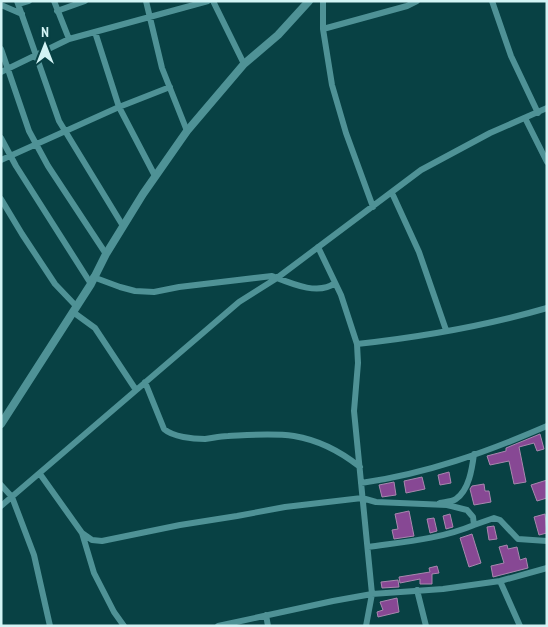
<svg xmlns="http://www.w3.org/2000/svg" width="548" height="627" viewBox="0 0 548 627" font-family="'PT Sans Narrow',sans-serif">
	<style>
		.building { fill: #874894; stroke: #a887ae }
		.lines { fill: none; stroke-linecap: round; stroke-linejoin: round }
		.minor { stroke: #4f9296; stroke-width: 6 }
		.tertiary { stroke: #4f9296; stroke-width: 8 }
	</style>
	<rect width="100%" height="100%" fill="#084144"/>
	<path class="building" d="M540,434L544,449L537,451L534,443L519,447L526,482L514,484L509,461L490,465L487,456L506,451V448Z
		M449,472L451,483L440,485L438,475Z
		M422,477L425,489L406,493L404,481Z
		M547,480V498L537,501L531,485Z
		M394,482L396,495L382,497L379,485Z
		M484,484L485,491H489L491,502L474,505L470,489L472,486Z
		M409,511L414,536L394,539L392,530L398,529L395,514Z
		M450,514L453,527L446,529L443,516Z
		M545,514L547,533L539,535L534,517Z
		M434,518L437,531L430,533L427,519Z
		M494,526L497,539L489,540L487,527Z
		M472,534L481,563L469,567L460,538Z
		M507,545L508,549L517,547L520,560L526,558L528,568L493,577L491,566L504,563L499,547Z
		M437,566L439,573L432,574V584H420V579L400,583L399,577L430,572L429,568Z
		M398,580L399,587L382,588L381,582Z
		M397,598L399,612L378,617L377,612L383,610L380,602Z"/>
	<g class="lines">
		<path class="minor" d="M17,1L59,121L123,226
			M54,1L69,39
			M146,1L162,68L187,131
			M213,1L244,64
			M323,1V29L332,85L346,133L373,207
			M492,1L511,56L538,113
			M19,4L29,1
			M1,5L22,14
			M57,11L85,1
			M323,29L407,6L417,1
			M95,32L119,107L155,176
			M1,49L29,131L48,166L106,254
			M1,72L69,39L208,1
			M525,118L547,162
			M1,138L16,166L91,284
			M1,160L119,107L170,87
			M392,193L419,252L446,330
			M1,199L22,234L55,284L76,306
			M318,247L341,295L357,344L358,363L354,411L372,594L366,626
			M93,277L120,287L135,291L154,292L179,287L272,276C290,283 318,296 335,283
			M73,312L95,328L136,390
			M357,344C421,337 485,326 547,308
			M145,382L164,429C173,437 193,439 205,439C213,438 220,436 228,436C249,435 272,433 294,436C318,440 340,451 360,467
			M40,474L82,533L94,573L114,612L124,626
			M361,483C426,474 487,452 547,426
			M1,485L12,497L34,555L50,626
			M440,503C444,502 452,502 456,499C469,490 472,469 474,454
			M1,506L239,302L277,278L421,170L490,133L547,108
			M474,525L494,518L500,520L518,539L547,541
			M82,533L92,540L102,541L180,525L237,516L285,507L362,498L376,502L447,505L467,510L473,517L474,525C441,539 403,542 368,547
			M500,581L520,626
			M417,590L426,626
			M266,615L268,626
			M218,626L333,601L372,594L443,589L500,581L547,568"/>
		<path class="tertiary" d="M1,424L91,284L106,254L143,194L187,131L244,64L278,35L309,1"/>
	</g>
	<rect width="548" height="627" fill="none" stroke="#d3f4f5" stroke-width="5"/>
	<g transform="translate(45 45)" stroke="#084144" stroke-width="4" paint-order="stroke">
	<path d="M0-4L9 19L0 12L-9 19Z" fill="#d3f4f5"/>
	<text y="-8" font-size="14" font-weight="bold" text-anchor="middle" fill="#d3f4f5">N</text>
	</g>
</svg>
